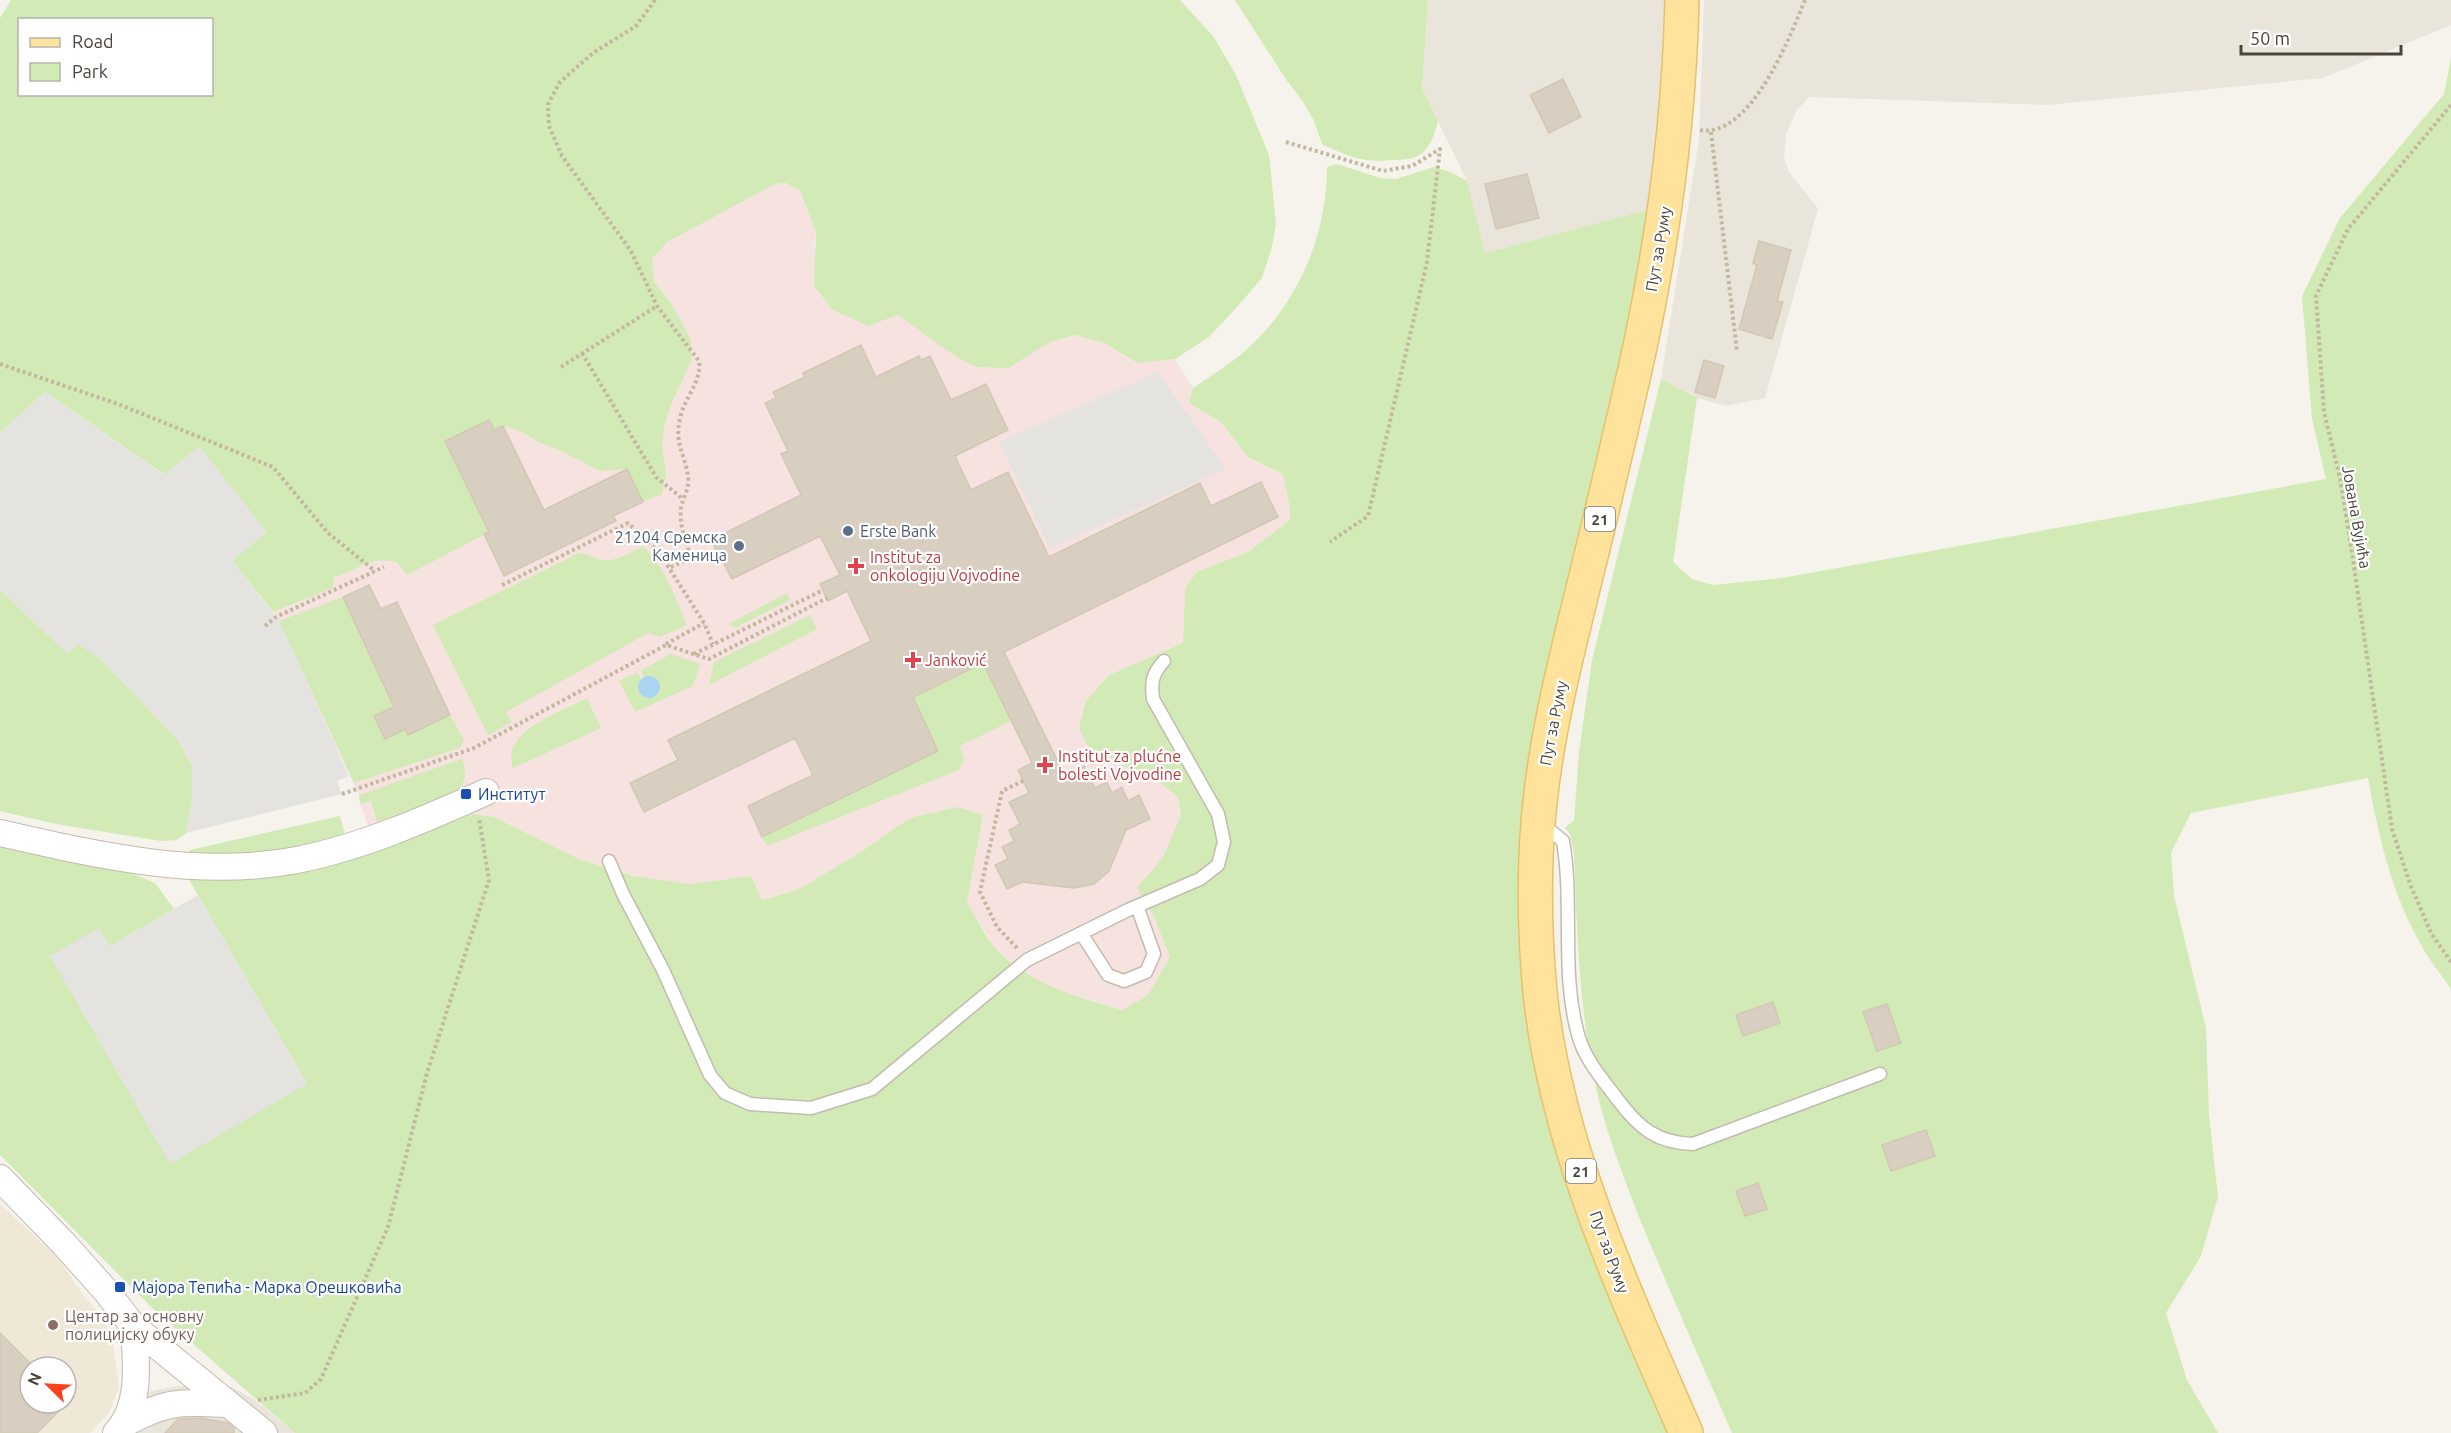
<svg xmlns="http://www.w3.org/2000/svg" width="2451" height="1433" viewBox="0 0 2451 1433" font-family="Ubuntu,sans-serif">
	<style>
		.residential { fill: #eae5da }
		.education { fill: #efe8d6; fill-rule: evenodd }
		.medical { fill: #f6e3e0 }
		.green { fill: #d2eab5; fill-rule: evenodd }
		.parking { fill: #e5e3e0 }
		.water { fill: #a9d4f2 }
		.building { fill: #d8cfc1; stroke: #d3c7b4; stroke-width: 1.5 }
		.lines { fill: none; stroke-linecap: round; stroke-linejoin: round }
		.service-casing { stroke: #c2bbae; stroke-width: 15 }
		.minor-casing { stroke: #c2bbae; stroke-width: 28 }
		.primary-casing { stroke: #e6c16a; stroke-width: 36 }
		.path { stroke: #c4b79f; stroke-width: 4; stroke-dasharray: 3 3; stroke-linecap: butt }
		.service { stroke: #fff; stroke-width: 12 }
		.minor { stroke: #fff; stroke-width: 26 }
		.primary { stroke: #ffe39c; stroke-width: 33 }
		.service-dot { fill: #5c6f8a; stroke: #fff; stroke-width: 2 }
		.health-dot { fill: #e0444e; stroke: #fff; stroke-width: 2 }
		.transit-dot { fill: #1a4fb4; stroke: #fff; stroke-width: 2 }
		.education-dot { fill: #8d6e63; stroke: #fff; stroke-width: 2 }
		.labels { text-anchor: middle; dominant-baseline: central; stroke-width: 4.5; stroke-linejoin: round; paint-order: stroke }
		.shield { fill: #fff; stroke: #817c74; stroke-width: 1.5 }
		.shield-label { font-size: 15px; font-weight: bold; fill: #4b4439 }
		.street-label { font-size: 16px; fill: #4b4439; stroke: #fff }
		.service-label { font-size: 16px; fill: #4e5e75; stroke: #fff; text-anchor: start }
		.health-label { font-size: 16px; fill: #be3a42; stroke: #fff; text-anchor: start }
		.transit-label { font-size: 16px; fill: #164399; stroke: #fff; text-anchor: start }
		.education-label { font-size: 16px; fill: #785e54; stroke: #fff; text-anchor: start }
	</style>
	<rect width="100%" height="100%" fill="#f6f3ec"/>
	<path class="residential" d="M1428,0H1673L1655,208L1485,253L1467,181L1422,88Z
		M1704,0H2451V25L2323,78L2047,105L1809,97L1797,110L1786,134L1784,158L1789,172L1818,209L1765,398L1726,406L1697,398L1661,379L1699,139Z
		M177,1386L232,1387L254,1399L295,1433H109L147,1392Z"/>
	<path class="education" d="M0,1204L59,1259L81,1292L99,1313L112,1337L119,1387L109,1413L90,1433H0ZM30,1367H66V1403H30Z"/>
	<path class="medical" d="M786,183L800,191L816,232L814,245L868,326L898,315L1009,368L1048,343L1076,335L1105,343L1136,363L1175,359L1193,388L1189,403L1221,422L1248,457L1283,474L1289,503L1290,520L1248,552L1197,573L1185,588L1183,643L1109,675L1087,745L1125,767L1159,782L1178,797L1181,815L1163,857L1138,888L1153,915L1170,957L1148,995L1122,1010L1062,991L1024,975L995,949L967,902L983,815L861,852L797,890L761,900L751,876L690,884L633,876L579,859L494,817L473,814L377,850L360,804L359,795L273,612L267,532L667,242L719,212L775,184Z"/>
	<path class="green" d="M11,0H1180L1213,36L1236,75L1269,155L1276,224L1272,247L1262,278L1237,307L1209,337L1175,359L1137,363L1105,343L1075,335L1048,343L1009,368L976,367L955,356L898,315L868,326L833,310L814,286L816,232L800,191L786,183L775,184L667,242L652,259L654,282L671,303L691,340V362L671,404L664,427L662,448L666,473L662,494L643,502L627,469L600,471L557,449L538,442L525,433L503,426L494,430L488,420L445,441L489,532L407,575L397,562C363,556 362,570 334,577L333,588L273,612L232,561L266,532L199,447L165,475L45,392L0,433V18ZM20,20H212V94H20Z
		M1235,0H1428L1422,88L1438,121C1435,132 1432,143 1424,151C1416,160 1406,159 1394,160C1362,163 1350,157 1322,144L1314,121L1302,100L1287,81Z
		M2451,58V989C2441,974 2428,959 2420,943C2391,892 2378,834 2368,778L2191,813L2171,853L2174,896L2206,1028L2209,1114L2218,1197L2201,1256L2166,1313L2187,1380L2218,1433H1732C1700,1359 1667,1286 1637,1212C1621,1170 1604,1127 1595,1083C1579,1007 1577,930 1574,853L1570,834L1565,828L1574,820L1579,752L1592,660L1661,379L1697,398L1673,562L1692,579L1713,585L1782,578L2326,479L2312,419L2302,296L2340,218L2444,94Z
		M1337,164L1380,178L1396,179L1434,167L1450,172L1467,181L1485,253L1655,208L1525,984L1675,1433H295L152,1308L0,1155V844L129,872L155,883L174,909L110,946L50,957L307,1084L187,876L366,854L473,814L494,817L579,859L633,876L690,884L751,876L762,900L797,890L861,852L910,818L958,807L983,815L967,902C976,917 985,937 997,950C1030,985 1077,996 1122,1010L1148,995L1170,957L1153,915L1137,888L1163,857L1181,815L1178,797L1159,782L1125,767L1087,745L1079,728L1086,701L1109,675L1183,643L1185,588L1197,572L1248,552L1290,520L1289,503L1283,474L1248,457L1221,422L1189,403L1193,388C1210,376 1229,365 1245,351C1297,305 1327,237 1327,167Z
		M643,546C665,568 675,597 687,625L660,637L648,633L506,712L512,722L488,735L433,625L579,553C587,553 591,557 598,559C614,564 629,553 643,546Z
		M0,590L68,654L78,644L99,657L177,739L192,765V801L186,833L177,840L161,841L56,824L0,811Z
		M787,593L790,600L735,628L728,624Z
		M343,597L394,707L374,716L385,739L406,729L408,735L450,715L464,741L460,748L354,783L279,621Z
		M810,615L817,629L709,685L714,662Z
		M671,654L700,664L693,686L635,712L619,681L637,672L641,679L638,686L639,693L645,698L658,694C663,684 657,673 644,677L641,670Z
		M983,663L1011,721L960,746L964,760L959,770L767,846L762,837L938,751L913,697Z
		M587,698L601,728L513,768C500,731 561,712 587,698Z
		M462,759C467,773 466,782 456,794L377,822L371,801L360,804L359,795Z
		M340,816L346,839L310,849L191,858L190,850Z"/>
	<path class="parking" d="M1158,372L1226,469L1050,548L999,442Z
		M45,392L164,475L199,446L267,532L232,561L279,621L349,776L337,781L342,794L186,833L192,801V765L177,739L99,657L78,644L68,654L0,590V433Z
		M198,895L307,1084L170,1164L50,956L99,928L110,946Z"/>
	<path class="water" d="M638 687a11 11 0 1 1 22 0a11 11 0 1 1-22 0Z"/>
	<path class="building" d="M1563,79L1581,117L1549,133L1530,95Z
		M1527,174L1539,218L1496,229L1485,184Z
		M1759,241L1791,250L1777,301L1783,302L1772,339L1739,329L1757,265L1753,263Z
		M861,345L876,377L919,356L921,360L930,356L951,400L986,384L1008,430L955,456L971,490L1008,472L1049,557L1200,483L1211,506L1261,482L1278,517L1004,652L1065,776L1084,766L1095,788L1107,782L1112,793L1122,787L1128,801L1139,795L1150,819L1126,830L1109,871L1094,884L1074,888L1022,882L1007,889L995,865L1008,859L1002,847L1014,841L1009,830L1020,824L1009,802L1029,793L1018,770L1032,763L983,663L913,697L938,751L762,837L748,806L813,775L795,738L644,812L630,783L678,760L668,740L871,641L847,591L828,601L824,593L820,584L840,575L820,536L732,579L711,540L801,495L781,454L788,451L765,403L776,398L773,392L805,377L803,373Z
		M1704,360L1724,366L1715,398L1695,392Z
		M489,420L494,430L503,426L544,510L627,469L643,502L613,516L616,521L504,576L484,534L489,532L445,441Z
		M369,585L381,609L397,602L450,715L408,735L406,729L385,739L374,716L394,707L343,597Z
		M1773,1002L1780,1023L1743,1036L1736,1015Z
		M1887,1004L1901,1043L1877,1051L1863,1012Z
		M1926,1130L1935,1156L1891,1171L1882,1145Z
		M1758,1183L1767,1209L1745,1216L1736,1191Z
		M0,1333L30,1363V1403H67L37,1433H0Z
		M201,1418L228,1423L234,1428V1433H165L178,1419Z"/>
	<g class="lines">
		<g class="service-casing">
			<path id="service" d="M1542,824L1563,841C1574,906 1560,974 1579,1038C1586,1061 1604,1081 1618,1100C1639,1128 1657,1143 1693,1144L1880,1074
				M609,861L623,894L663,970L710,1075L725,1093L750,1104L811,1108L872,1089L1027,960L1128,910L1200,879L1218,865L1224,842L1218,814L1153,699C1151,682 1152,674 1164,661
				M1081,933L1108,975L1124,981L1146,972L1154,954L1137,906"/>
		</g>
		<g class="minor-casing">
			<path id="minor" d="M0,833C97,855 198,879 297,860C362,847 426,819 486,792
				M0,1178L65,1245L106,1291L134,1327L264,1433
				M124,1424C168,1400 180,1402 228,1404
				M116,1433C142,1405 136,1362 134,1327"/>
		</g>
		<g class="primary-casing">
			<path id="primary" d="M1682,0C1679,127 1662,250 1634,374C1619,439 1604,504 1588,568C1570,642 1550,717 1541,793C1533,859 1534,926 1540,992C1556,1147 1625,1292 1686,1433"/>
		</g>
		<path class="path" d="M655,0L636,26L593,53L560,82L548,104L549,126L562,156L631,251L657,306L699,361C702,382 684,398 680,418C674,446 685,452 688,477C690,488 683,497 681,508C679,525 686,542 691,558L669,568
			M2451,105L2348,229L2316,296L2324,412L2340,478L2352,553L2392,829L2410,884L2431,933L2451,962
			M1700,130C1750,139 1790,37 1805,0
			M1711,132L1737,351
			M1286,142L1383,171L1412,166L1440,149L1427,262L1368,516L1330,542
			M582,353L656,477L683,499
			M0,364L118,404L273,467L328,533L375,571
			M561,367L657,306
			M502,585L628,523L659,552L704,623L713,644
			M265,626L276,617L384,567
			M666,644L704,623
			M694,654L823,590
			M342,794L474,748L666,645L709,659L827,598
			M1017,948L997,927L980,892L1002,791L1023,781
			M258,1400L305,1393L321,1379L388,1227L427,1073L489,880L479,818"/>
		<use href="#service" class="service"/>
		<use href="#minor" class="minor"/>
		<use href="#primary" class="primary"/>
	</g>
	<g class="service-dot">
		<circle cx="848" cy="531" r="6"/>
		<circle cx="739" cy="546" r="6"/>
	</g>
	<g class="health-dot">
		<path d="M853 557h6v6h6v6h-6v6h-6v-6h-6v-6h6z"/>
		<path d="M910 651h6v6h6v6h-6v6h-6v-6h-6v-6h6z"/>
		<path d="M1042 756h6v6h6v6h-6v6h-6v-6h-6v-6h6z"/>
	</g>
	<g class="transit-dot">
		<rect x="460" y="788" width="12" height="12" rx="3"/>
		<rect x="114" y="1281" width="12" height="12" rx="3"/>
	</g>
	<circle class="education-dot" cx="53" cy="1325" r="6"/>
	<g class="labels">
		<g class="shield">
			<rect x="1585" y="507" width="30" height="24" rx="4.5"/>
			<rect x="1566" y="1159" width="30" height="24" rx="4.5"/>
		</g>
		<g class="shield-label">
			<text x="1600" y="519">21</text>
			<text x="1581" y="1171">21</text>
		</g>
		<g class="street-label">
			<text transform="translate(1658 249) rotate(-80)">Пут за Руму</text>
			<text transform="translate(2357 517) rotate(80)">Јована Вујића</text>
			<text transform="translate(1553 723) rotate(-79)">Пут за Руму</text>
			<text transform="translate(1610 1252) rotate(70)">Пут за Руму</text>
		</g>
		<g class="service-label">
			<text x="860" y="531">Erste Bank</text>
			<text x="727" y="537" text-anchor="end">21204 Сремска<tspan x="727" dy="18">Каменица</tspan></text>
		</g>
		<g class="health-label">
			<text x="870" y="557">Institut za<tspan x="870" dy="18">onkologiju Vojvodine</tspan></text>
			<text x="925" y="660">Janković</text>
			<text x="1058" y="756">Institut za plućne<tspan x="1058" dy="18">bolesti Vojvodine</tspan></text>
		</g>
		<g class="transit-label">
			<text x="478" y="794">Институт</text>
			<text x="132" y="1287">Мајора Тепића - Марка Орешковића</text>
		</g>
		<g class="education-label">
			<text x="65" y="1316">Центар за основну<tspan x="65" dy="18">полицијску обуку</tspan></text>
		</g>
	</g>
	<rect x="18" y="18" width="195" height="78" fill="#ffffff" stroke="#b7b4b0" stroke-width="1.5"/>
	<rect x="30" y="38" width="30" height="9" fill="#ffe39c" stroke="#b7b4b0" stroke-width="1.5"/>
	<text x="72" y="48" font-size="18" fill="#4b4439">Road</text>
	<rect x="30" y="63" width="30" height="18" fill="#d2eab5" stroke="#b7b4b0" stroke-width="1.5"/>
	<text x="72" y="78" font-size="18" fill="#4b4439">Park</text>
	<g transform="translate(48 1385) rotate(294)"><circle r="28" fill="#ffffff" stroke="#b7b4b0" stroke-width="1.5"/>
	<path d="M0-4.5L10 22L0 15L-10 22Z" fill="#fc3f1d"/>
	<text y="-9" font-size="16" font-weight="bold" text-anchor="middle" fill="#4b4439">N</text>
	</g>
	<path d="M2241 45v9h160v-9" fill="none" stroke="#4b4439" stroke-width="3"/>
	<text x="2250" y="45" font-size="18" fill="#4b4439" stroke="#ffffff" stroke-width="4.5" paint-order="stroke">50 m</text>
</svg>
